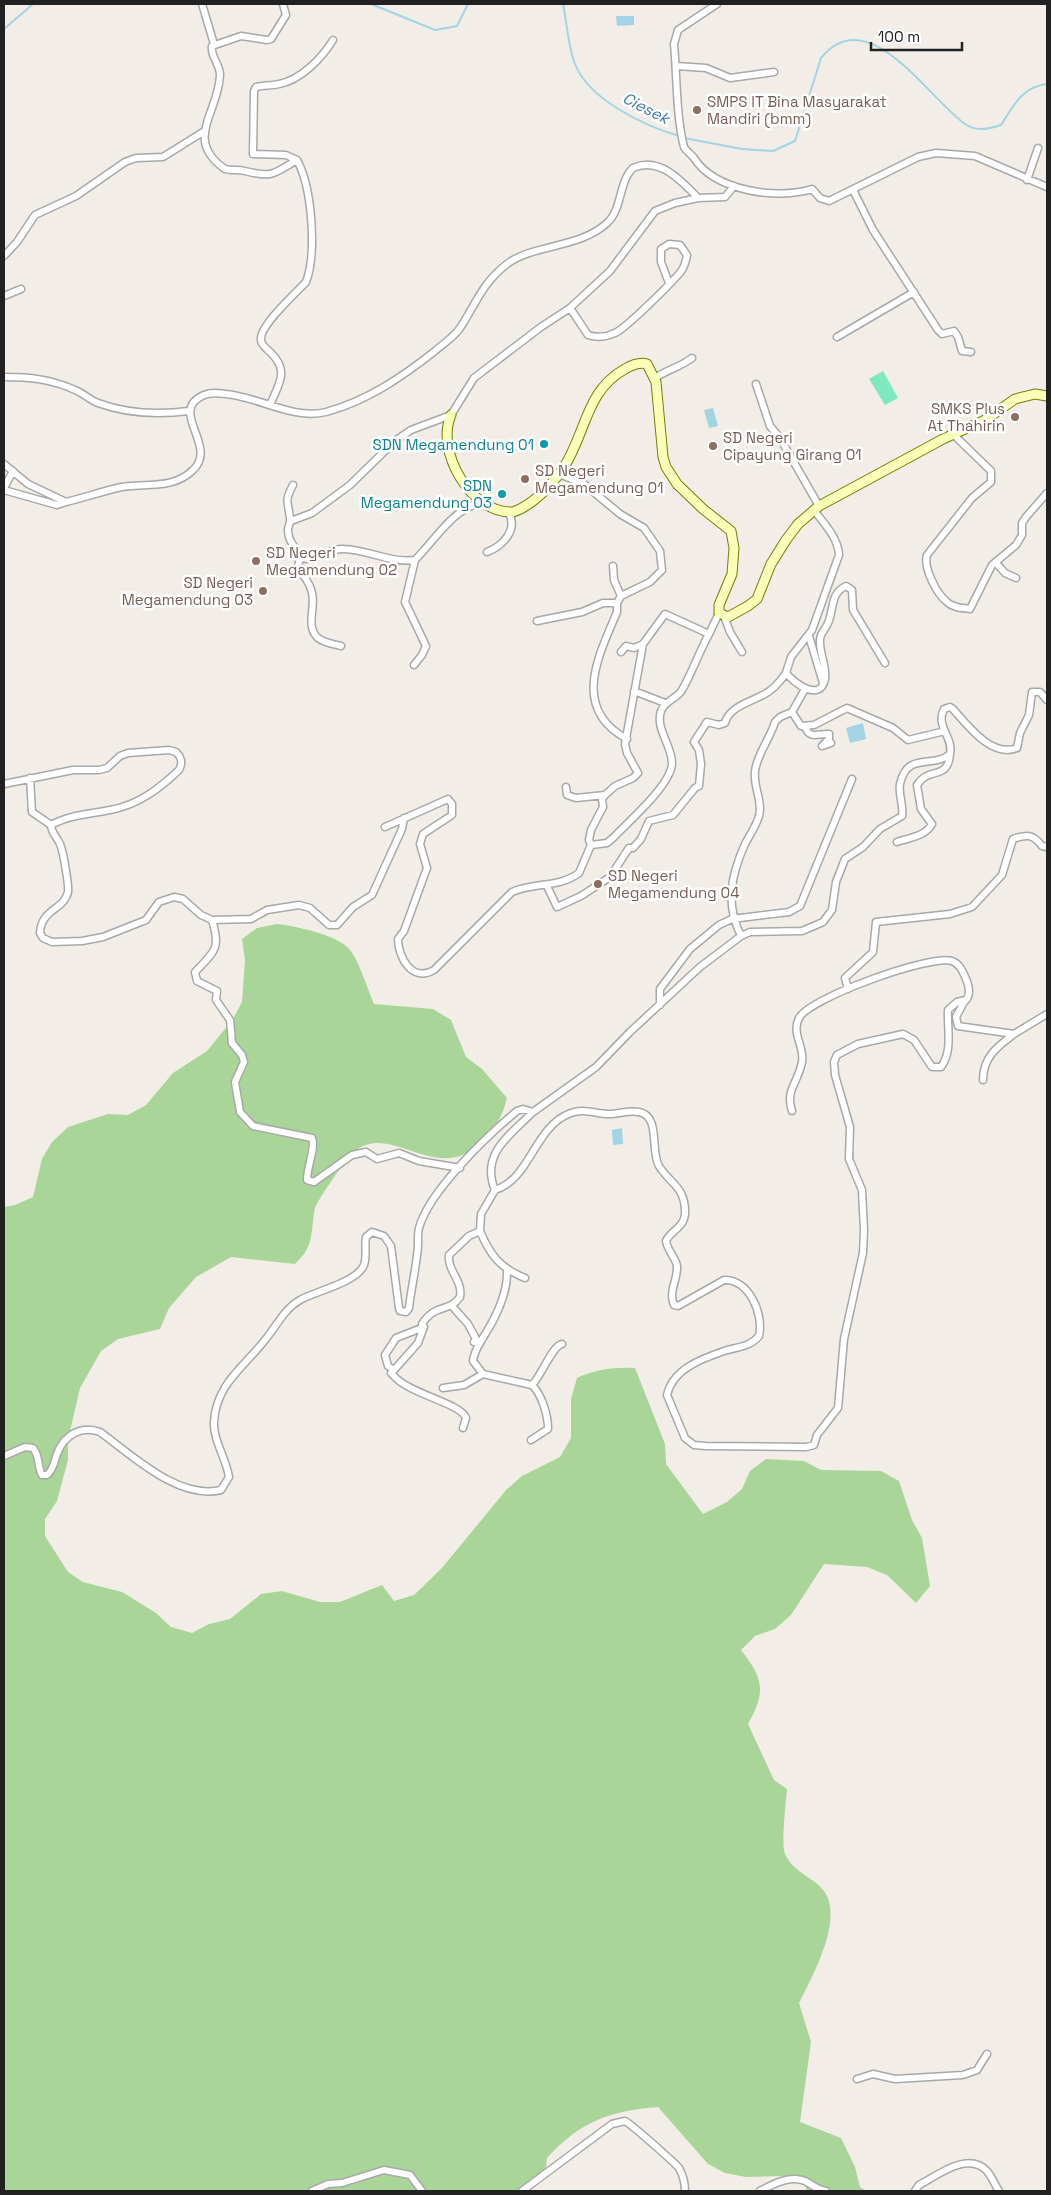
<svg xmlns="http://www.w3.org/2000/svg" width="1051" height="2195" viewBox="0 0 1051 2195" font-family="'Space Grotesk',sans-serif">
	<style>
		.forest { fill: #a9d598 }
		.pitch { fill: #7ee8c0 }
		.water { fill: #a3d4e3 }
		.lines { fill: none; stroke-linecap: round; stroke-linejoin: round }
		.stream { stroke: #a3d4e3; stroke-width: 2 }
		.street-casing { stroke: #a8a8a8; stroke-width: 9 }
		.secondary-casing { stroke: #708000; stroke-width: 11 }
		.street { stroke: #fff; stroke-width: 6 }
		.secondary { stroke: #faffb8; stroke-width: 9 }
		.education-dot { fill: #8d6e63; stroke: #fff; stroke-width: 2 }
		.culture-dot { fill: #0f9aa8; stroke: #fff; stroke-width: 2 }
		.labels { text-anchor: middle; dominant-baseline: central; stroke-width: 5; stroke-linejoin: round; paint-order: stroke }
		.education-label { font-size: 15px; fill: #785e54; stroke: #fff; text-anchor: start }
		.culture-label { font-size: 15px; fill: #0d838f; stroke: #fff; text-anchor: end }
		.water-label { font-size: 16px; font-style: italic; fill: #4078b2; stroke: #fff }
	</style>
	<rect width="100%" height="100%" fill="#f2eee7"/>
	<path class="forest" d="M277,924C295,926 339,935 350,950C359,961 368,990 374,1004L433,1009L451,1020L466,1057L482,1069L507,1098C502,1117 498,1123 486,1137C439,1192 393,1119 354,1152C347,1157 317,1201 315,1208C312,1221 313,1238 307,1249C304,1255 299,1259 295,1264L231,1257L196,1277L169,1308L160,1329L118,1339L101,1351L80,1388L68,1440V1460L57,1501L45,1519V1536L68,1572L83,1582L122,1592L156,1613L171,1627L192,1633L209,1624L230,1619L261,1594L282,1591L320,1602H340L382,1585L394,1601L414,1595L441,1569L507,1489L522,1476L560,1457L571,1438V1399L577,1378C597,1369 613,1367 635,1368L665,1444L666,1464L703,1514L727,1502L742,1489L750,1471L766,1459L804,1461L821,1470L881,1471L899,1481L912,1520L922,1538L930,1586L916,1603L887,1575L867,1567L824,1564L791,1615L775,1629L755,1636L741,1650C764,1679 766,1692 748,1724L774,1780L787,1789C786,1801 781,1845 785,1854C794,1874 816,1877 826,1894C842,1923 812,1977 799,2003L811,2042L800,2122L841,2138L855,2167L860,2187L866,2191H807L805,2185L787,2176L746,2177L725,2173L708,2164L658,2107C609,2111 581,2121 547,2158L545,2178L528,2191H4V1207L15,1205L33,1197L42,1159L52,1142L68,1127L108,1114L128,1115L146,1105L173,1073L207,1051L233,1019L242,1002L245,960L242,939L257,928Z"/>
	<path class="pitch" d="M883,371L898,398L885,405L869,379Z"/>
	<path class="water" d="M616,16H634V25L617,26Z
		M713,408L718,426L709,428L704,410Z
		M863,723L866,739L850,743L846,728Z
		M622,1128L623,1144L613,1145L612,1130Z"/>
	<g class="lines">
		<path class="stream" d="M371,4L435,30L457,26L468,4
			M563,4C567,23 568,46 575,64C589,100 645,126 679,136
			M4,29L33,4
			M684,138L742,149L773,151L795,141L821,58C868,0 928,98 965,124C977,132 988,129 1001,125C1014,105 1022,87 1047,84"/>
		<g class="street-casing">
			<path id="street" d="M202,4L214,44
				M717,4L678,30L674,44C677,76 676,116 684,147C686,151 691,154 694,158C715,191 777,200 812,189L820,198L829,201L918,157L936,153L975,156L1047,187
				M676,66L706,68L730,78L774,72
				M297,160L286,155L253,154L254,91L256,87C264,85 271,86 279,84C301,80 322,58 333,40
				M1027,180L1038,148
				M853,190L873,230L938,330L942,334L954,331L958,337L962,351L971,352
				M4,256L17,242L35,215L76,196L125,162L136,158L163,157L203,132
				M4,296L21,289
				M570,308L610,271L655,211L675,203L698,198
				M837,337L914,292
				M4,377C29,377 51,379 75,390C83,393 90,400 98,403C128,414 158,415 189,411
				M655,378C667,370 680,367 692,358
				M756,384L770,426L780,438L819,506
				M270,405C279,383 290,371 270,352C267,349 261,345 261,340C259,326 296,293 306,282C317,253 312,187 297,160C273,174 273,178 245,171C238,169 232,171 225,169C183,140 219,112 220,75C220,64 210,56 212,46L241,36L267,40L271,39L286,15L283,4
				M954,435L991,471V482L972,498L927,555C923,568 937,594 947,602C953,608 962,608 970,609L992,565L1016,545L1022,535V523L1026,517L1047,493
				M4,464L28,484L66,502C83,498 100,492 117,488C143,482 172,491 193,470C219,446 167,411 204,395C211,392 218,393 226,394C259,397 293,420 326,412C367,401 402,377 435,351C443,344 454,337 460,328C476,304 482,283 507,264C533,244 582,248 608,222C622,209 619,181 633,168C659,156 682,181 698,198L725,197L734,186
				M559,474L584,484L620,514L644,528L660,551L662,570L650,582L621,596
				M293,485C284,502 288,501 290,518C291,522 288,526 288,530C288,543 298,551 306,559C320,558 330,548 344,549C369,550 389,563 415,560C436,539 453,508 483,502
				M4,488L13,471
				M4,490L57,505L66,502
				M814,510C824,524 838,537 839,555L812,630L791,657L786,673C794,683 820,703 825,679C827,666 819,653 820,640C820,633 826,629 828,623C834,610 830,593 846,586L852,590L853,610L885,663
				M291,521L312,513L350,485L395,441L411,430L451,415L474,378L541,327L570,308L588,335C597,338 606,337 615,333C625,329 675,280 682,270C685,265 686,261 687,255L680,245L669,244L661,249V262L669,283
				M487,552C503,546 519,529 508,512
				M304,557L299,561L298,569C304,576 310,583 312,593C316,606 305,627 318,638C324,643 334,644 341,646
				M996,563L1005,573L1016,578
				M613,566L614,580L621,596L617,603V612C598,657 571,709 627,739
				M724,616L730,632L742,652
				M537,621L582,612L603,603H617
				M809,636L823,683
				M621,652L626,646L634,648L643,644L665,614L709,634L719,613
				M414,665L422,655L426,646L405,602L415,560
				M805,689L792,712L801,726L814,725L847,708L893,728L908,740L945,731
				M634,691L665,703
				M805,727C810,740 818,733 829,734V739L822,746L831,743
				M30,778L32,812L51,825
				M4,784L73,770H99L107,768L120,756L128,753L169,750L176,752C182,758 183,763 179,770C159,789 138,805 110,810C91,814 68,815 51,825C51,832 56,836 59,842C63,848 69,886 68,892C64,910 41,909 40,933L43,938L52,942L82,941L103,937L146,920L159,902L174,897L183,899L201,915L212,920L251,919L267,910L299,905L310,908L329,925H337L353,907L372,895L402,829L404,818
				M566,787L567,795L576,798L605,795L615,786L633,778L638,773L627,753L625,744L643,644
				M385,827L448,799L452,804V815L423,834L420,844L427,868L404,931L398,939C398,957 412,983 434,970L512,892C534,882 559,888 579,873L591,845L589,840L591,830L603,807L602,799L605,795
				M897,842C909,838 926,836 932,824L921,809L917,785C929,766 948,781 950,754
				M591,845L607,843L614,837C629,821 672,784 672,763C672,746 655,728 661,711C665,700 677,699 682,690C692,673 699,652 709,634
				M547,886L557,907L581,896L610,877L629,848H633L641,839L649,821L673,815L695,788L699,786L701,764L699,750L694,742L707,722L719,725L725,723C729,707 750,702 763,695C773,690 780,682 786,673
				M212,920C221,949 215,951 195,972L197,981L217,991L216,1000L230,1020L232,1043L242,1055L244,1062L235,1082L240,1112L253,1126L312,1138C316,1148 307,1166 307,1180L314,1182L352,1155L366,1152L377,1159L399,1153L419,1161L460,1168
				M741,936C725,904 731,875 745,844C750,835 756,826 759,816C763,801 753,787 755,771C757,754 770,739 775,722L780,717L792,712
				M848,989L845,978L873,952L876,922L950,914L972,907L1002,875L1013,839C1027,834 1033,834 1042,846L1047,847
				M964,1002L956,1017L958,1026L1014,1034C997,1047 983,1057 983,1080
				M660,1005V989L690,949L719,925L732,919L789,912L800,906L852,779
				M1014,1034L1047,1014
				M533,1112C510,1135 480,1154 495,1190C531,1179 534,1126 571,1113C584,1108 596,1114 609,1114C619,1114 629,1110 639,1112C661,1116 650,1152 659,1166C670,1184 686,1187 685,1214C684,1228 670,1231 666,1241C667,1250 676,1258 677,1266C678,1280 668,1291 674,1305L678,1306L724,1280C749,1279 764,1314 759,1336C750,1347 737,1347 724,1351C701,1359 673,1369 667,1395L685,1438L694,1445L706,1446L806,1447L814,1445L817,1435L838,1408L844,1339L863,1253L864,1230L862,1190L849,1159L850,1127L835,1075L834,1062L837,1055L858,1044L903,1034L914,1040L932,1067H941C953,1051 947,1029 948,1010L957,1002L966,1000C971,994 969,986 966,979C963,972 960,964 952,961C931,954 809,998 799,1018C791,1034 805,1047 802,1062C798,1083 785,1090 792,1111
				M480,1231C490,1255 500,1268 525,1278
				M507,1270C508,1293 496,1317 484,1336C479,1345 474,1351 473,1361L483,1374L532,1385C542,1395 548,1415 548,1429L531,1440
				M452,1306L468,1324L476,1339L474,1342
				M394,1370L418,1343L424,1327
				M532,1385C542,1375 552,1346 562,1344
				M443,1388L464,1385L483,1374
				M463,1428L466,1418C461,1403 408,1394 393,1375L391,1373L394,1370L388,1366L385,1355L396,1338L424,1327L422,1324C435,1303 449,1313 460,1297C463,1280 447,1271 449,1255L469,1236L480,1231L481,1214L495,1190
				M4,1456L25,1447L33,1448C40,1456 37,1466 42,1475H47C54,1469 54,1462 57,1454C64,1435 81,1425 100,1432C132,1455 178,1500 221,1490L229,1477C226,1458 213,1440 214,1422C216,1384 244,1367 265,1340C276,1327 284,1309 300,1300C316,1291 354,1283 363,1267C368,1259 364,1247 366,1237L372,1232L384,1236L391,1246L399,1308L400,1311L406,1312L409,1308C411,1290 415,1273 417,1255C419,1246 417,1236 419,1228C429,1191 488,1135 517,1111L523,1109L533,1112L596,1067L630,1032L700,967L741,936L750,932L802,931L823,922L832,910L836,882L845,859L863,847L880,829L902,816C904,805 898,795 900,784C907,751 933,769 950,754C954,738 935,726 944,709L950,707L953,709C968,726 992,758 1017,748L1020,733L1029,715L1032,692H1040L1047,700
				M857,2079L873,2074L895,2079L963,2075L977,2070L987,2054
				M312,2191L328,2184L342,2183L384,2170L410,2175L422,2191
				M522,2191L612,2124L625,2121C631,2124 674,2162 679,2168C683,2175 685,2183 685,2191
				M760,2191C773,2184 790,2175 805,2181C813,2185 817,2190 826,2191
				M915,2191L919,2185C938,2175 968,2151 987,2171C992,2177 995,2185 999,2191"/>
		</g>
		<g class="secondary-casing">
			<path id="secondary" d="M451,415C435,451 471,514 513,512C532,506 553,484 564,467C586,433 586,390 625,369C632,365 640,362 647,364L656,382L663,457L666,467L677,484L703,509L731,531L734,548L732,574L719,605V613L728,617L748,606L757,599L771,564L786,540L798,524L819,506L943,439L985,420L1015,399L1035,394L1047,396"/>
		</g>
		<use href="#street" class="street"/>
		<use href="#secondary" class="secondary"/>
	</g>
	<g class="education-dot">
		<circle cx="697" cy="110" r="5"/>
		<circle cx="1015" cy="417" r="5"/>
		<circle cx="713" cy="446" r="5"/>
		<circle cx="525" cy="479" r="5"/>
		<circle cx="256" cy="561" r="5"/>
		<circle cx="263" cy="591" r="5"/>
		<circle cx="598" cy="884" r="5"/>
	</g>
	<g class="culture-dot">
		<circle cx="544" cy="444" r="5"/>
		<circle cx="502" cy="494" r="5"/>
	</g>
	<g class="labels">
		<g class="education-label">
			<text x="707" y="101">SMPS IT Bina Masyarakat<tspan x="707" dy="17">Mandiri (bmm)</tspan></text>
			<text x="1005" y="408" text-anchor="end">SMKS Plus<tspan x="1005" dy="17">At Thahirin</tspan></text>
			<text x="723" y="437">SD Negeri<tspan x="723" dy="17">Cipayung Girang 01</tspan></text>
			<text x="535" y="470">SD Negeri<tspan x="535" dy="17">Megamendung 01</tspan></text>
			<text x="266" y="552">SD Negeri<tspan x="266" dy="17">Megamendung 02</tspan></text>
			<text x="253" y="582" text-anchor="end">SD Negeri<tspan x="253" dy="17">Megamendung 03</tspan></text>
			<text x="608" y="875">SD Negeri<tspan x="608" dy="17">Megamendung 04</tspan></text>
		</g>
		<g class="culture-label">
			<text x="534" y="444">SDN Megamendung 01</text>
			<text x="492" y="485">SDN<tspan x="492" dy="17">Megamendung 03</tspan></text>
		</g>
		<g class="water-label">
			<text transform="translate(646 108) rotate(27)">Ciesek</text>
		</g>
	</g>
	<rect width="1051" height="2195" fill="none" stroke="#212121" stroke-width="10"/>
	<path d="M871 42v8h91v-8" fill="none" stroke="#212121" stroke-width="2.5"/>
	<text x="878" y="42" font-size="15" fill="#212121" stroke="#ffffff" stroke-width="4" paint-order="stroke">100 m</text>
</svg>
